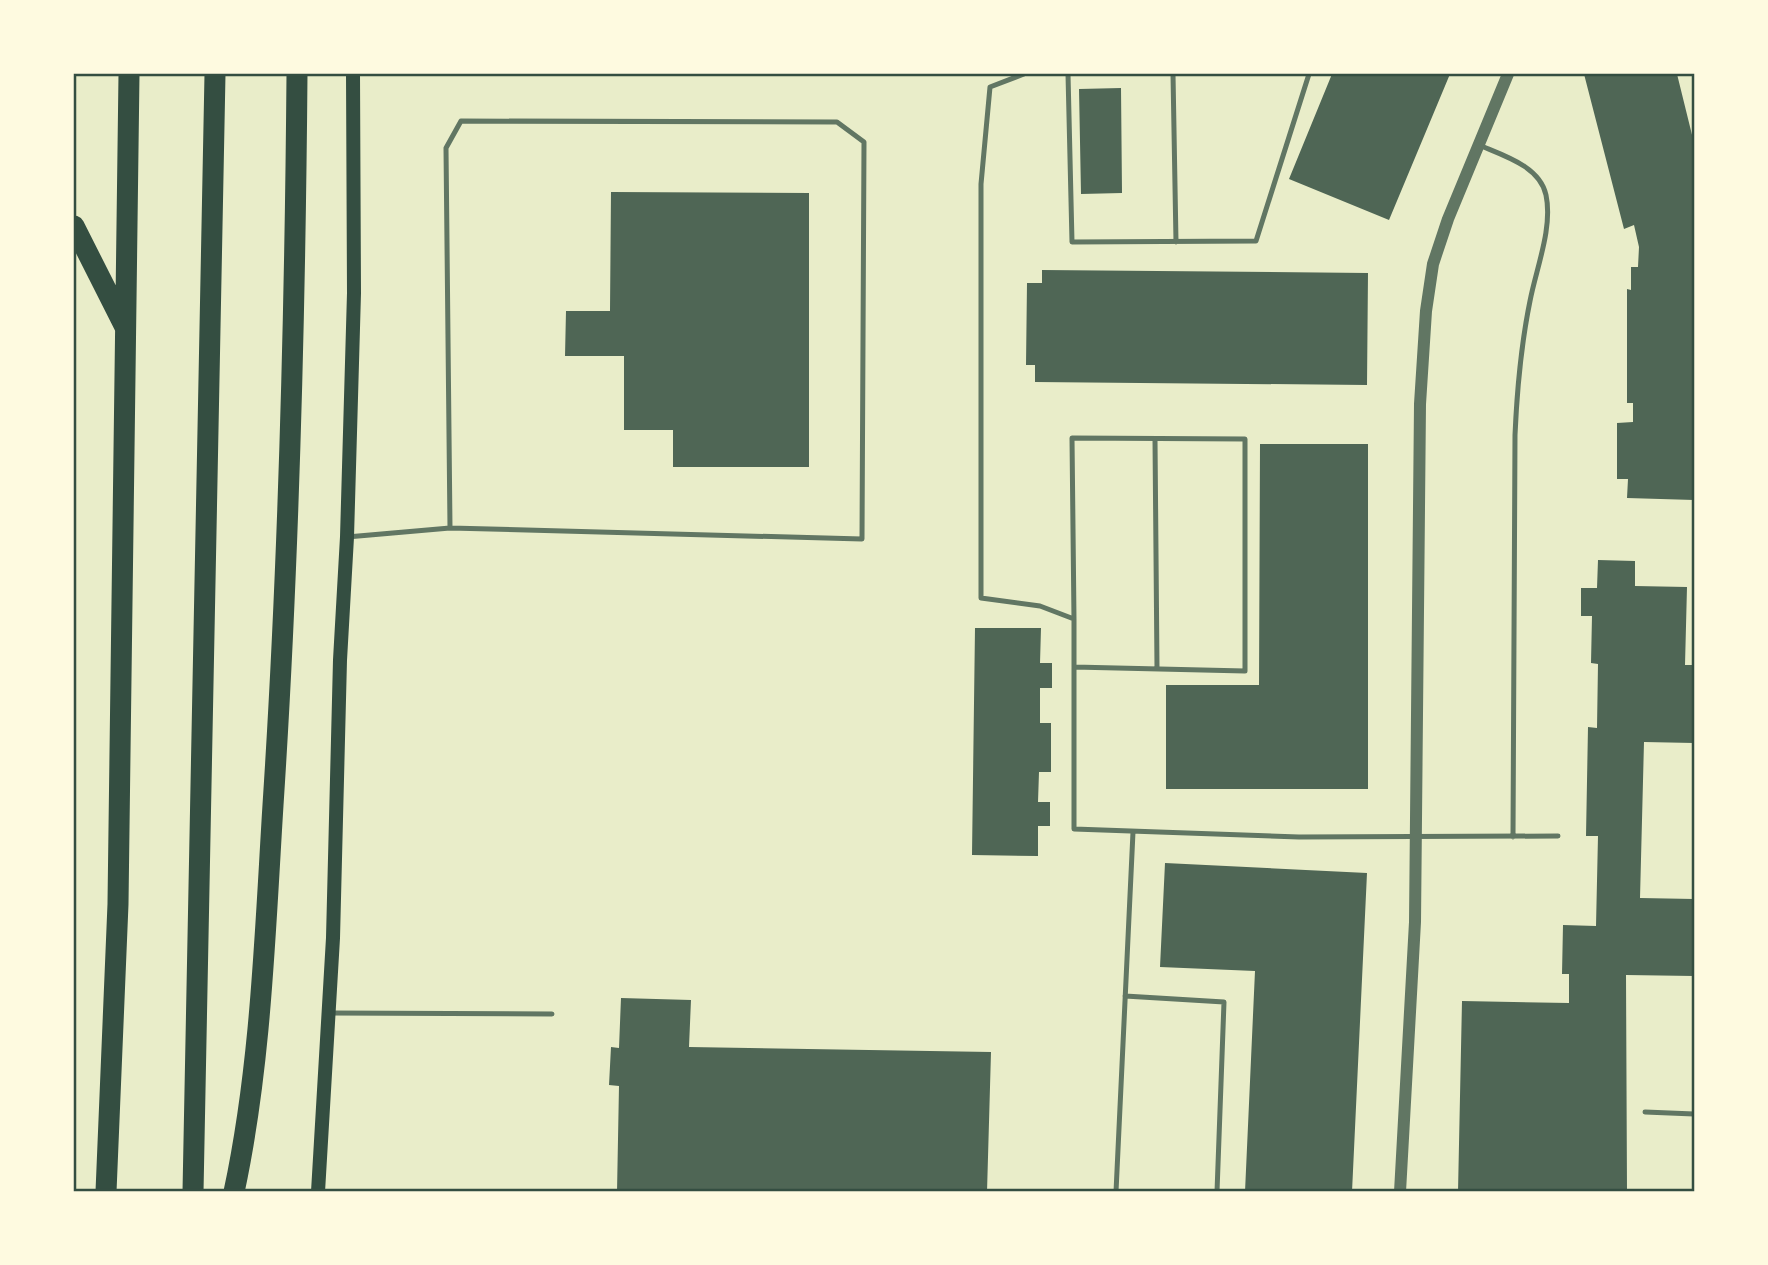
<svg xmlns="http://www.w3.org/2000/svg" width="1768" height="1265" viewBox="0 0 1768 1265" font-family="Signika,sans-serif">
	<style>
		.building { fill: #4f6655 }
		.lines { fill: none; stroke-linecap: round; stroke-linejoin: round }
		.service { stroke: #617663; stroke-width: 5 }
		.tertiary { stroke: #617663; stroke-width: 12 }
		.secondary { stroke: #344e41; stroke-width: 14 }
		.motorway { stroke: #344e41; stroke-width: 21 }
		.neatline { fill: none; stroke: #344e41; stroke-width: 2.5 }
	</style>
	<rect width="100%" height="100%" fill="#e9edc9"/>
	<path class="building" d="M1332,74H1450L1389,220L1289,179Z
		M1584,74H1677L1694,143V500L1627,498L1628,479H1617V423L1633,422V403H1627V289L1631,290V267H1638L1639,247L1634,225L1624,229Z
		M1121,88L1122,193L1081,194L1079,89Z
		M611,192L809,193V467H673V430H624V356H565L566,311H610Z
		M1042,270L1368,273L1367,385L1035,382V365H1026L1027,283H1042Z
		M1260,444H1368V789H1166V685H1259Z
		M1598,560L1635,561V586L1687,587L1685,665H1694V743L1644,742L1640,898L1694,899V976L1626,975L1627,1192H1458L1462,1001L1569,1003V974H1562L1563,925L1596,926L1598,836H1586L1588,727L1597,728L1598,664L1591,663L1592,616H1581V588H1597Z
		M975,628H1041L1040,663H1052V688H1040V723H1051V772H1039L1038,802H1050V826H1038V856L972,855Z
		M1165,863L1367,873L1352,1192H1245L1255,971L1160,967Z
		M621,998L691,1000L689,1047L991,1052L987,1192H617L619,1086L609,1085L611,1047L619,1048Z"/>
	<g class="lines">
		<path class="service" d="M1024,74L990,87L981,184V598L1040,606L1074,619V829L1299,837L1558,836
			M1068,74L1072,242L1256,241L1309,74
			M1173,74L1176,242
			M1479,145C1502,155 1540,166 1546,195C1553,228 1536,269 1530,301C1521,345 1517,390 1515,435L1513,837
			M1155,439L1157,668
			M347,537L450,528L862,539L864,142L837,122L461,121L446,148L450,528
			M1074,619L1072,438L1245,439V671L1074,667
			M1125,996L1224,1002L1217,1192
			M329,1013L552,1014
			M1645,1112L1694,1114
			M1116,1192L1133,832"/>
		<path class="tertiary" d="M1400,1192L1415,922L1420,404L1426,311L1433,264L1448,219L1508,74"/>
		<path class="secondary" d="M318,1192L333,938L340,660L347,537L354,293L353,74"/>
		<path class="motorway" d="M74,226L125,327
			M106,1192L118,904L129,74
			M193,1192L215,74
			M234,1192C261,1066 265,933 273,805C289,561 295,318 297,74"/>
	</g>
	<rect width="1768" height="1265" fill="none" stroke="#fefae0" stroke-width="150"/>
	<rect x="75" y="75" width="1618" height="1115" class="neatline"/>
</svg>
